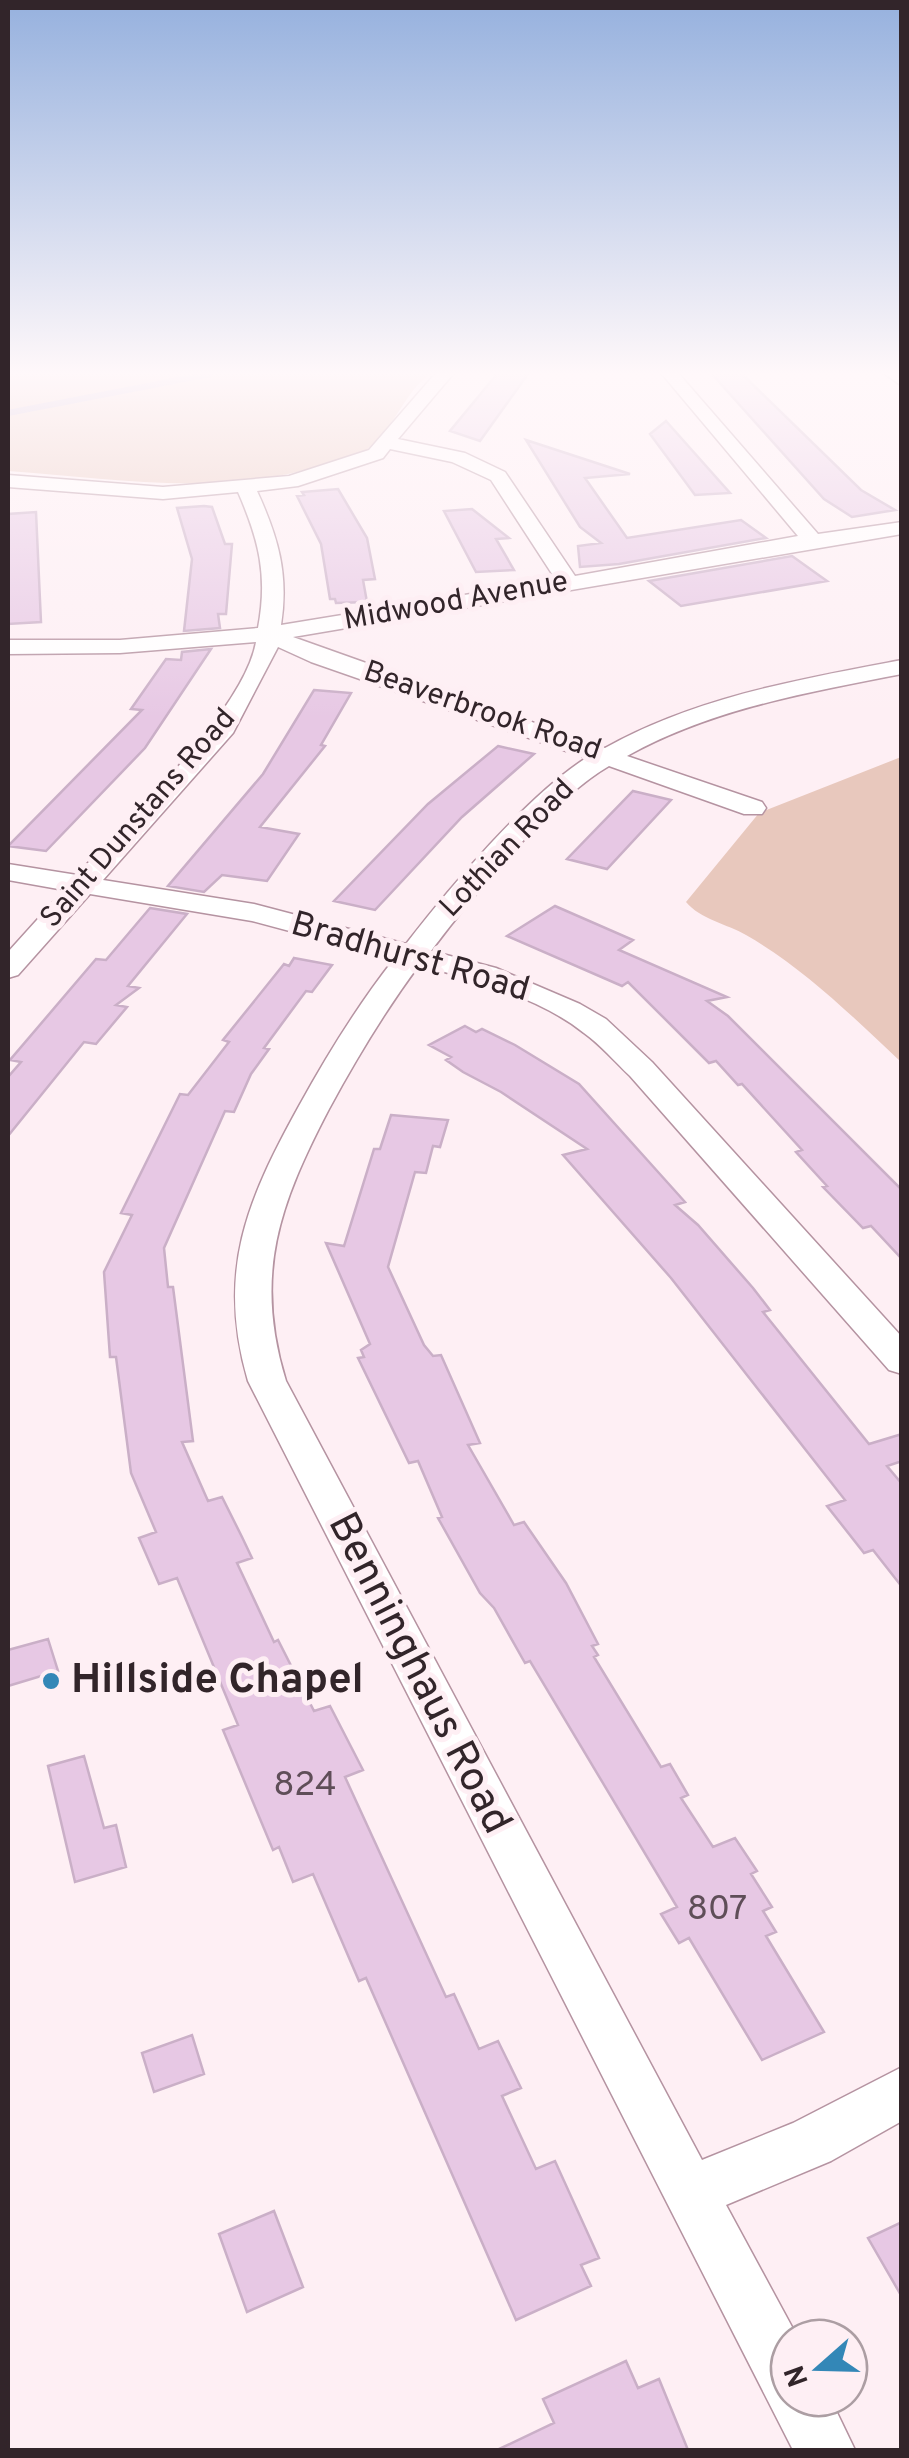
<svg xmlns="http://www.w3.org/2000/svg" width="909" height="2458" viewBox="0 0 909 2458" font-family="Overpass,sans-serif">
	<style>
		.green { fill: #e8c8bd }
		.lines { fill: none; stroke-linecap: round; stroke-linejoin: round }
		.stream { stroke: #bcacce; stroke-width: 6 }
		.building { fill: #e7c8e4; stroke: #caafc7; stroke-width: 2.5 }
		.minor-casing { stroke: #b593a1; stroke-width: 3 }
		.minor { fill: #fff; fill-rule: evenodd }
		.poi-dot { fill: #3387b7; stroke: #feeff4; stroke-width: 4 }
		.labels { text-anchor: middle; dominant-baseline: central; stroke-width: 10; stroke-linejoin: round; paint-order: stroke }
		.far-street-label { font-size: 30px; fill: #32252a; stroke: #feeff4 }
		.street-label { font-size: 35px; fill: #32252a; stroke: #feeff4 }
		.near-number-label { font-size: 35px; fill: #5f4e58 }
		.near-street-label { font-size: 42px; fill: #32252a; stroke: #feeff4 }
		.near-poi-label { font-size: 42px; font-weight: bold; fill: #32252a; stroke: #feeff4; text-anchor: start }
	</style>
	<rect width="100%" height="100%" fill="#feeff4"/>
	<path class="green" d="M8,374H430C403,393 394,431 366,450C354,457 335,460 322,465C218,498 113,478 8,471Z
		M901,757V1062C853,1017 804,968 746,935C727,924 700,919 686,902L759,813Z"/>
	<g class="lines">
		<path class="stream" d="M8,413L210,374"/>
	</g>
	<path class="building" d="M497,374H528L480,441L450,431Z
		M712,374H742L861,490L895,510L852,517L824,499Z
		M666,421L730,493L695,495L650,434Z
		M526,440L630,474L585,478L627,538L741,520L766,538L619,564L580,567L578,546L601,543L580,527Z
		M338,489L367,538L375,579L363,580L367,602L336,603L335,599H330L321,544L297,496L304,495L302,492Z
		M204,506L212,507L225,544H232L226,614H218L220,628L184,631L192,559L177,508Z
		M472,509L509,538L496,539L514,570L476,572L444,511Z
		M36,512L41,622L8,624V514Z
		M792,556L827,581L681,606L649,581Z
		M211,649L145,748L46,851L8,846L142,710L131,709L166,659L181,660L182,652Z
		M314,690L351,693L321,745L325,746L260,827L299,834L267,881L222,875L204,892L168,886L263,774Z
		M498,746L534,754L462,817L375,910L334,901L428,804Z
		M633,791L671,800L607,869L567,859Z
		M555,906L633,940L619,950L727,997L707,1001L728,1016L902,1190V1259L871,1226L863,1228L823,1187L827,1186L796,1152L802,1150L742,1084L738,1085L716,1061L709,1063L628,982L622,986L507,936Z
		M150,908L187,914L128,986L139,988L116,1005L127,1007L96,1044L84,1042L8,1136V1077L21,1062L10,1060L96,959L106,960Z
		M294,958L332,965L312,992L306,991L264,1048L269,1049L251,1074L234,1112L225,1111L164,1248L168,1287H173L193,1441L182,1442L208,1501L222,1497L242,1537L252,1558L237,1563L274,1642L278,1640L314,1711L330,1706L363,1770L345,1777L446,1997L454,1994L479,2049L498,2041L521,2088L502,2096L536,2169L555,2161L599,2258L581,2265L591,2286L516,2320L366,1978L359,1981L313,1874L293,1882L279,1847L273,1850L223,1730L238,1725L177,1578L159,1584L139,1538L156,1532L131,1473L116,1357H110L104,1272L132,1215L121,1213L180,1094L188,1095L229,1042L223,1040L284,964L289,966Z
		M465,1026L476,1032L482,1029L515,1045L579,1084L685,1202L675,1205L698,1225L753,1288L770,1310L763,1312L869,1444L902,1434V1461L887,1466L902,1484V1587L873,1550L864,1553L827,1506L845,1500L671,1278L563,1155L587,1149L501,1092L463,1072L446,1060L451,1057L429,1045Z
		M391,1115L448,1120L440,1147L433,1146L426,1173L415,1172L388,1267L424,1345L433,1356L441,1355L480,1443L468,1445L514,1525L524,1522L566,1583L598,1644L592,1646L598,1655L594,1657L661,1767L670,1764L688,1795L681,1798L713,1847L735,1838L757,1871L751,1874L772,1907L763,1911L776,1932L766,1936L824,2032L762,2060L689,1938L679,1943L661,1914L677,1907L530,1661L525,1663L494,1608L480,1593L438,1518L442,1517L418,1461L409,1463L358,1358L364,1357L361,1350L370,1344L326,1243L344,1246L374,1149H380Z
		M48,1639L58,1671L8,1686V1650Z
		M84,1756L104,1828L116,1825L126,1867L75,1882L48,1766Z
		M192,2035L204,2074L154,2092L142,2053Z
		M274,2211L303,2287L247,2312L219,2234Z
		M902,2222V2297L868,2238Z
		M626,2361L638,2388L659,2379L688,2450H497L554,2423L543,2399Z"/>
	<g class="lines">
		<g class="minor-casing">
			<path id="minor" d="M435,374H453L398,439L465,453L505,472L575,576L798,536L662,374H679L818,534L902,522V534L293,637L605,748C696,697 801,679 902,660V674C809,692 711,709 627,756L762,802L766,808L762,814H744L609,766C553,798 471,898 431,951L496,968L580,1004L606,1019L652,1062L902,1337V1374L889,1370L630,1076C615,1062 601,1045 584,1033C539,997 474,980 419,965C385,1011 356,1059 329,1109C280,1203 253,1274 286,1381L702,2160L793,2123L902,2067V2121L831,2161L726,2205L798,2338H789V2398H830L855,2450H793L248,1381C216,1272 247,1200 299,1106C327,1055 358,1005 394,959L252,921L90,894L18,975L8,978V952L64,890L8,880V864L77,875C126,821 244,711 256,642L120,653L8,654V640H120L258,628C268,576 259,540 238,492L163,499L8,487V475L163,487L289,476L369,450ZM390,449L452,462L491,480L556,580L281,625C289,574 278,537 257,491L298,486L383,458ZM278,647L311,662L586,758C526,797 450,887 406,944L254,904L103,880L233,733Z
				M885,374H902V386Z"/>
		</g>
		<use href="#minor" class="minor"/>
	</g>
	<linearGradient id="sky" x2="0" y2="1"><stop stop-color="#96b1de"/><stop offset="0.52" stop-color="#fff8fa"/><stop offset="1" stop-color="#fff8fa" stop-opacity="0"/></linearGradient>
	<rect width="909" height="718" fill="url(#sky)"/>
	<circle class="poi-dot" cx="51" cy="1681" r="10"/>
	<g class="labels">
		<g class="far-street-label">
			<text transform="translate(456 602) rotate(-10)">Midwood Avenue</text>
			<text transform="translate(482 712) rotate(19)">Beaverbrook Road</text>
			<text transform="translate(139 819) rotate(-49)">Saint Dunstans Road</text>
			<text transform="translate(508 849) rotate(-46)">Lothian Road</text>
		</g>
		<g class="street-label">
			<text transform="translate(410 958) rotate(16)">Bradhurst Road</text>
		</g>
		<g class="near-number-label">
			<text x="305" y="1786">824</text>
			<text x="717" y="1910">807</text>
		</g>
		<g class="near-street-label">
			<text transform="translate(418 1674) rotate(63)">Benninghaus Road</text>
		</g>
		<g class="near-poi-label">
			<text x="71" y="1681">Hillside Chapel</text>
		</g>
	</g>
	<rect width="909" height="2458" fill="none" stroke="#32252a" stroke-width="20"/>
	<g transform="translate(819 2368) rotate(250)"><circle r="48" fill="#feeff4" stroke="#ac9ea3" stroke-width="2.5"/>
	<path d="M0-8L18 38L0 25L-18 38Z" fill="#3387b7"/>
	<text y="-15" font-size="28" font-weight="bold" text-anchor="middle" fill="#32252a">N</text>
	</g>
</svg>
